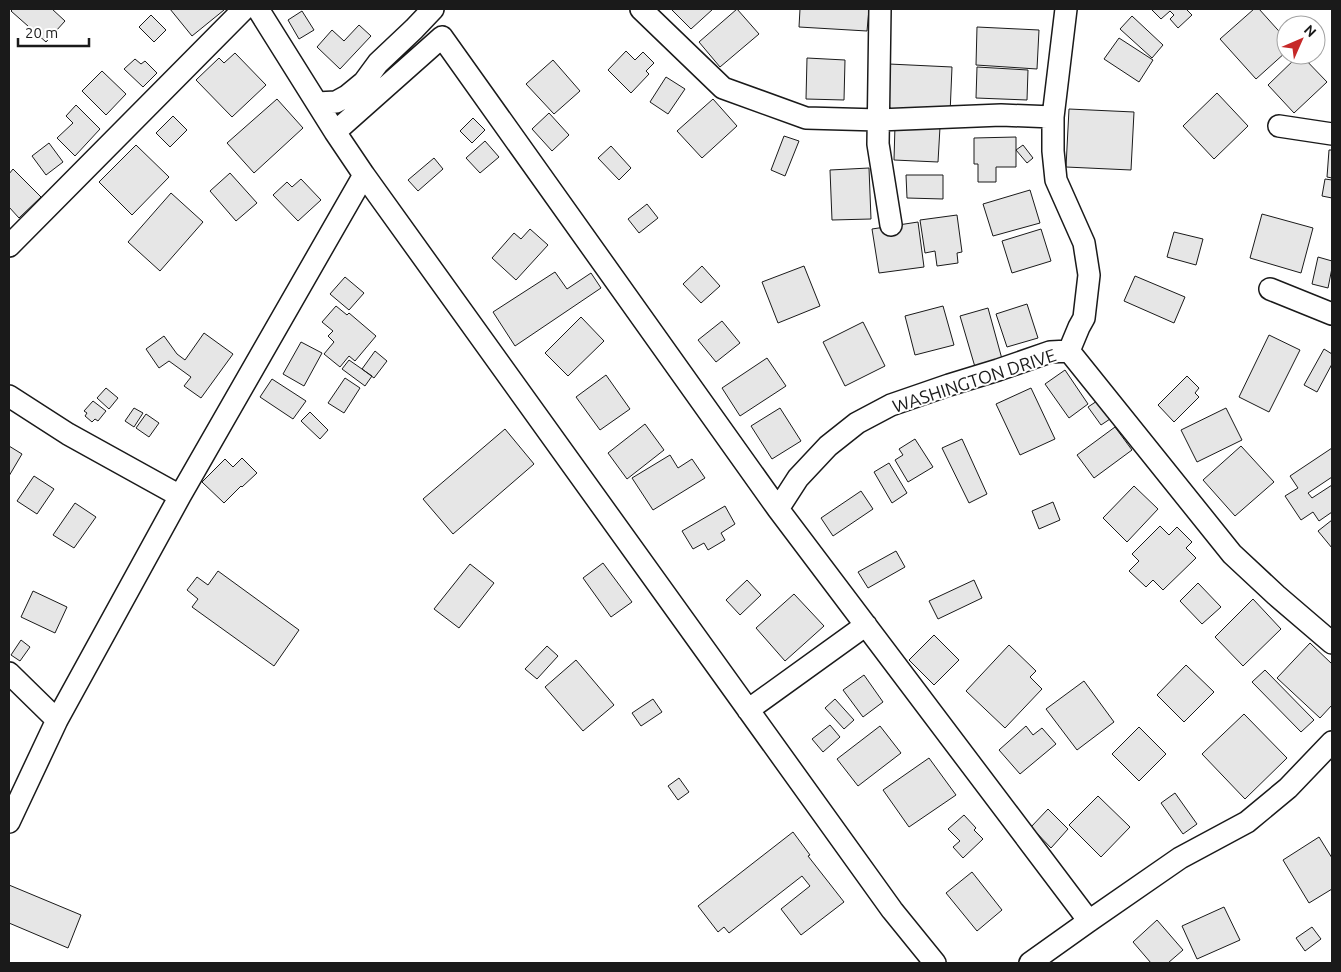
<svg xmlns="http://www.w3.org/2000/svg" width="1341" height="972" viewBox="0 0 1341 972" font-family="Ubuntu,sans-serif">
	<style>
		.building { fill: #e6e6e6; stroke: #1a1a1a }
		.lines { fill: none; stroke-linecap: round; stroke-linejoin: round }
		.street-casing { stroke: #1a1a1a; stroke-width: 24 }
		.street { stroke: #fff; stroke-width: 21 }
		.labels { text-anchor: middle; dominant-baseline: central; stroke-width: 4; stroke-linejoin: round; paint-order: stroke }
		.street-label { font-size: 18px; fill: #1a1a1a; stroke: #fff }
	</style>
	<rect width="100%" height="100%" fill="#fff"/>
	<path class="building" d="M13,9H52L65,21L46,42L11,11Z
		M170,9H224V10L192,36Z
		M671,9H713L691,29Z
		M737,9L759,34L720,67L699,42Z
		M800,9H869L867,31L799,27Z
		M1151,9H1186L1192,15L1178,28L1170,19L1174,15L1170,11L1161,19Z
		M1254,9H1259L1286,39V52L1256,79L1220,39Z
		M302,11L314,30L299,39L288,20Z
		M151,15L166,30L154,42L139,27Z
		M1132,16L1163,45L1152,58L1120,29Z
		M359,25L371,36L340,69L317,47L332,30L344,41Z
		M977,27L1039,30L1037,69L976,65Z
		M1119,38L1153,60L1139,82L1104,59Z
		M626,51L635,60L643,52L654,63L646,71L649,74L631,93L608,70Z
		M235,53L266,85L232,117L196,80L219,58L224,63Z
		M1299,55H1301L1327,82L1294,113L1268,85Z
		M807,58L845,60L844,100L806,99Z
		M135,59L141,64L145,61L157,73L143,87L124,69Z
		M553,60L580,91L554,114L526,84Z
		M889,64L952,67L950,114L888,112Z
		M977,67L1028,70L1027,100L976,98Z
		M102,71L126,94L106,115L82,91Z
		M666,77L685,89L668,114L650,102Z
		M1217,93L1248,126L1214,159L1183,126Z
		M277,99L303,128L254,173L227,143Z
		M713,99L737,126L702,158L677,131Z
		M76,105L100,129L75,156L57,138L73,123L66,116Z
		M1069,109L1134,112L1131,170L1066,167Z
		M549,113L569,135L552,151L532,129Z
		M173,116L187,130L170,147L156,133Z
		M473,118L485,130L472,143L460,131Z
		M895,125L940,127L938,162L894,160Z
		M784,136L799,141L785,176L771,170Z
		M1016,137V167H996V182H978V164H974V138Z
		M485,141L499,157L480,173L466,158Z
		M49,143L63,162L46,175L32,156Z
		M136,145L169,177L132,215L99,182Z
		M1023,145L1033,158L1027,163L1016,150Z
		M611,146L631,168L619,180L598,158Z
		M1329,150H1332V178L1327,177Z
		M434,158L443,169L418,191L408,180Z
		M869,168L871,219L832,220L830,170Z
		M13,169L41,197L19,218L9,207V174Z
		M230,173L257,203L236,221L210,191Z
		M906,175H943V199L907,198Z
		M301,179L321,200L298,221L273,195L287,182L292,187Z
		M1325,179L1332,180V198L1322,196Z
		M1030,190L1040,223L993,236L983,204Z
		M171,193L203,222L160,271L128,242Z
		M647,204L658,218L639,233L628,219Z
		M1262,214L1313,228L1301,273L1250,258Z
		M957,215L962,252L957,253L958,263L937,266L935,251L925,253L920,220Z
		M918,222L924,267L879,273L872,229Z
		M530,229L548,245L516,280L492,258L514,233L521,239Z
		M1041,229L1051,261L1012,273L1002,241Z
		M1174,232L1203,239L1196,265L1167,257Z
		M1318,257L1332,261V268L1328,288L1312,284Z
		M702,266L720,286L701,303L683,284Z
		M804,266L820,306L778,323L762,282Z
		M555,272L567,289L591,273L601,288L515,346L493,312Z
		M1135,276L1185,297L1174,323L1124,301Z
		M345,277L364,293L349,310L330,294Z
		M1027,304L1038,338L1007,347L996,314Z
		M336,306L347,315L349,313L376,336L355,361L349,356L340,367L324,354L334,342L328,336L333,331L322,322Z
		M943,306L954,345L915,355L905,316Z
		M988,308L1002,359L975,367L960,316Z
		M581,317L604,341L568,376L545,353Z
		M722,321L740,343L716,362L698,340Z
		M863,322L885,366L845,386L823,342Z
		M204,333L233,354L201,398L184,386L191,377L169,361L159,368L146,349L164,336L177,354L185,360Z
		M1269,335L1300,350L1269,412L1239,397Z
		M301,342L322,353L304,386L283,374Z
		M1324,349L1332,354V364L1317,392L1304,385Z
		M375,351L387,361L374,378L362,369Z
		M767,358L786,386L740,416L722,388Z
		M349,360L372,376L365,386L342,369Z
		M1065,370L1088,404L1069,418L1045,384Z
		M606,375L630,409L600,430L576,397Z
		M1187,376L1199,388L1195,393L1199,397L1174,422L1158,405Z
		M345,378L360,388L344,413L328,403Z
		M272,379L306,401L293,419L260,397Z
		M106,388L118,398L109,409L97,398Z
		M1031,388L1055,439L1020,455L996,404Z
		M1103,397L1116,415L1101,425L1088,407Z
		M93,401L106,411L98,421L95,419L92,422L85,416L87,413L84,411Z
		M134,408L143,413L134,427L125,421Z
		M780,408L801,441L772,459L751,426Z
		M1226,408L1242,440L1197,462L1181,430Z
		M310,412L328,430L320,439L301,421Z
		M146,414L159,423L149,437L136,428Z
		M645,424L664,450L627,479L608,453Z
		M1115,427L1132,450L1094,478L1077,455Z
		M505,429L534,464L453,534L423,499Z
		M915,439L933,467L908,482L895,460L903,455L899,449Z
		M962,439L987,494L969,503L942,448Z
		M9,446L22,454L9,476Z
		M1241,446L1274,482L1235,516L1203,480Z
		M1332,448V477L1308,493L1312,498L1332,485V512L1319,521L1313,512L1301,520L1285,496L1298,488L1290,476Z
		M670,455L678,468L692,459L705,478L653,510L632,478Z
		M242,458L257,473L242,487L241,486L224,503L202,482L225,459L233,467Z
		M889,463L907,493L892,503L874,472Z
		M34,476L54,489L37,514L17,501Z
		M1134,486L1158,509L1127,542L1103,518Z
		M861,491L873,509L833,536L821,518Z
		M1053,502L1060,520L1039,529L1032,511Z
		M75,503L96,517L74,548L53,535Z
		M725,506L735,524L721,533L725,540L708,550L704,543L693,549L682,531Z
		M1332,520V548L1318,531Z
		M1160,526L1169,535L1177,527L1192,542L1186,548L1196,558L1163,590L1153,580L1146,587L1129,571L1139,561L1132,554Z
		M896,551L905,567L868,588L858,572Z
		M603,563L632,602L611,617L583,578Z
		M470,564L494,583L459,628L434,609Z
		M218,571L299,630L274,666L192,607L198,599L187,590L197,577L208,585Z
		M747,580L761,595L740,615L726,600Z
		M974,580L982,598L938,619L929,601Z
		M1198,583L1221,607L1202,624L1180,601Z
		M33,591L67,607L55,633L21,617Z
		M794,594L824,626L785,661L756,628Z
		M1253,599L1281,629L1243,666L1215,637Z
		M934,635L959,660L934,685L909,660Z
		M21,640L30,647L20,661L11,655Z
		M1310,643L1332,664V705L1320,718L1277,678Z
		M1009,645L1036,671L1030,677L1042,689L1005,728L966,691Z
		M547,646L558,656L537,679L525,669Z
		M576,660L614,705L583,731L545,687Z
		M1186,665L1214,692L1184,722L1157,695Z
		M1265,670L1314,720L1301,732L1252,682Z
		M864,675L883,702L863,717L843,690Z
		M1084,681L1114,722L1077,750L1046,709Z
		M653,699L662,712L641,726L632,713Z
		M835,699L854,720L844,729L825,708Z
		M1244,714L1287,758L1245,799L1202,754Z
		M830,725L840,737L823,752L812,739Z
		M880,726L901,753L858,786L837,759Z
		M1026,726L1033,735L1042,728L1056,744L1020,774L999,750Z
		M1139,727L1166,754L1139,781L1112,754Z
		M929,758L956,795L909,827L883,790Z
		M679,778L689,792L678,800L668,786Z
		M1175,793L1197,824L1183,834L1161,803Z
		M1098,796L1130,827L1101,857L1069,825Z
		M1048,809L1068,829L1051,848L1031,827Z
		M964,815L976,828L974,830L983,839L963,858L953,847L960,841L948,829Z
		M793,832L810,855L808,856L844,902L801,935L781,909L810,886L802,876L729,933L724,927L718,932L698,906Z
		M1319,837L1332,858V889L1309,903L1283,860Z
		M972,872L1002,910L977,931L946,893Z
		M9,885L81,915L68,948L9,923Z
		M1224,907L1240,940L1197,959L1182,926Z
		M1157,920L1183,950L1168,963H1151L1133,942Z
		M1312,927L1321,939L1305,951L1296,938Z"/>
	<g class="lines">
		<g class="street-casing">
			<path id="street" d="M258,9L335,132L364,175L892,910L935,963
				M641,9L723,88L806,118L879,120L1001,115L1053,117
				M880,9L878,144L891,225
				M317,103L336,102L347,96L364,82L378,63L414,29L433,9
				M1279,126L1332,134
				M335,132L442,37L778,509L1089,921
				M9,246L244,9
				M1270,289L1332,314
				M1069,351L1232,554L1276,595L1332,643
				M9,396L68,434L180,496
				M778,509L798,478L828,446L857,423L891,405L949,385L998,370L1050,352L1069,351L1079,327L1084,318L1089,275L1084,243L1056,180L1053,151V117L1066,9
				M9,673L57,720
				M748,710L866,625
				M9,822L57,720L180,496L364,175
				M1030,963L1089,921L1180,858L1247,822L1288,788L1332,742"/>
		</g>
		<use href="#street" class="street"/>
	</g>
	<g class="labels">
		<g class="street-label">
			<text transform="translate(974 380) rotate(-18)">WASHINGTON DRIVE</text>
		</g>
	</g>
	<rect width="1341" height="972" fill="none" stroke="#1a1a1a" stroke-width="20"/>
	<g transform="translate(1301 40) rotate(45)"><circle r="24" fill="#ffffff" stroke="#a3a3a3"/>
	<path d="M0-4L9 19L0 12L-9 19Z" fill="#c62828"/>
	<text y="-8" font-size="14" font-weight="bold" text-anchor="middle" fill="#1a1a1a">N</text>
	</g>
	<path d="M18 38v8h71v-8" fill="none" stroke="#1a1a1a" stroke-width="2.5"/>
	<text x="25" y="38" font-size="15" fill="#1a1a1a" stroke="#ffffff" stroke-width="4" paint-order="stroke">20 m</text>
</svg>
